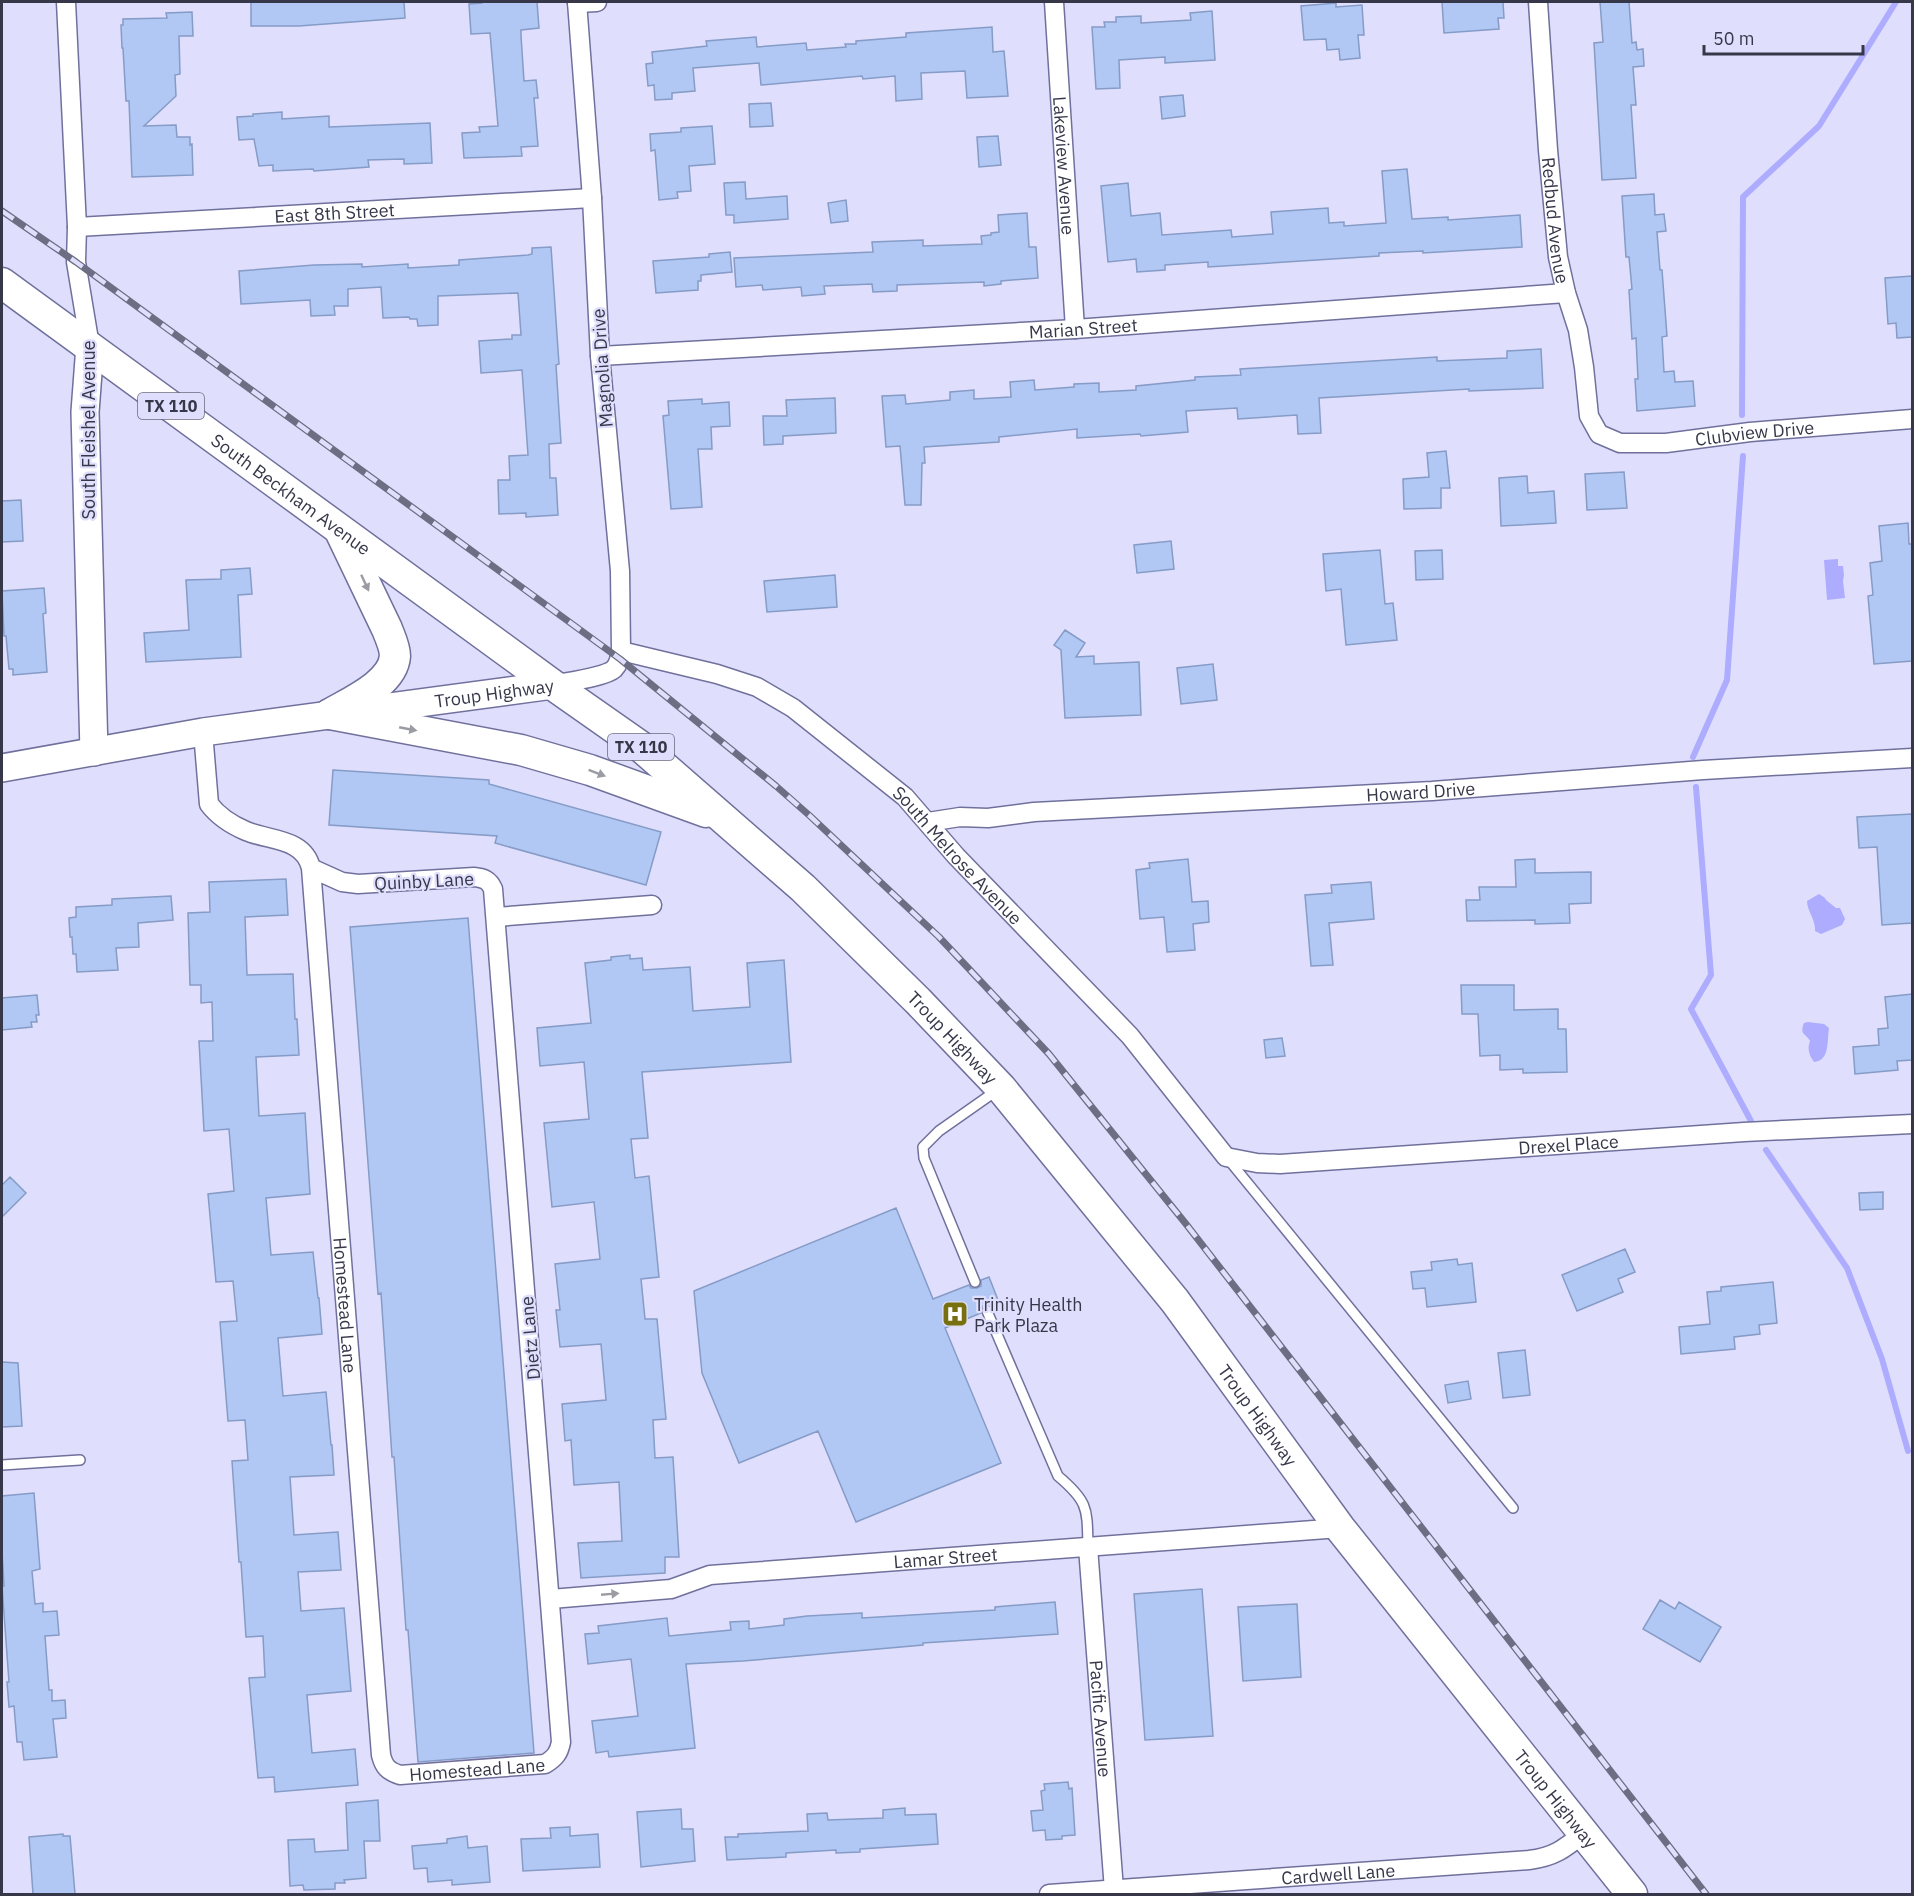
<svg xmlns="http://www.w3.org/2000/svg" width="1914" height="1896" viewBox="0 0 1914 1896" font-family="'IBM Plex Sans',sans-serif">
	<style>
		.water { fill: #aeacfe }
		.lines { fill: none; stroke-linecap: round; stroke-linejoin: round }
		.stream { stroke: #aeacfe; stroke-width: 6 }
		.building { fill: #b1c8f5; stroke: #869bc6; stroke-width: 1.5 }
		.lane-casing { stroke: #70709c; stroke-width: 12 }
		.street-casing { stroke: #70709c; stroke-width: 21 }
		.secondary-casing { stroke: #70709c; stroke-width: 30 }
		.primary-casing { stroke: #70709c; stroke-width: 33 }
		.lane { stroke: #fff; stroke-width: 9 }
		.street { stroke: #fff; stroke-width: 18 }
		.secondary { stroke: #fff; stroke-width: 27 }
		.primary { stroke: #fff; stroke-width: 30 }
		.rail-casing { stroke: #6d6d83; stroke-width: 7 }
		.rail { stroke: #dfdffd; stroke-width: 4.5; stroke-dasharray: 14; stroke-linecap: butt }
		.oneway { fill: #9b9ba4 }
		.labels { text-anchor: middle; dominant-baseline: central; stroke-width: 4.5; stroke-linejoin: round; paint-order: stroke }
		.shield { fill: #dfdffd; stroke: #696980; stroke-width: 1.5 }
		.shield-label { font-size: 16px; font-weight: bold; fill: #37374a }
		.street-label { font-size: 18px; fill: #37374a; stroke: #dfdffd }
		.poi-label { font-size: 18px; fill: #37374a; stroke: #dfdffd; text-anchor: start }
	</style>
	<rect width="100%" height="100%" fill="#dfdffd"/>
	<path class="water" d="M1838,559V566H1843L1844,575L1843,581L1845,598L1827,600L1824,560Z
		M1819,894L1825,898L1826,900L1836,908H1840L1845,919L1842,925L1821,934L1815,931C1816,920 1807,911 1807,901Z
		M1808,1022L1824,1024L1829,1028C1827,1041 1830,1061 1814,1062C1809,1055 1807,1049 1810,1041C1806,1033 1799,1035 1804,1023Z"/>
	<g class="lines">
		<path class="stream" d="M1742,415L1743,197L1819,126L1896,2
			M1693,757L1727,680L1743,456
			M1696,787L1711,975L1691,1009L1751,1121
			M1766,1150L1847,1268L1882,1359L1908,1451"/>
	</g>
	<path class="building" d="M251,2H404L405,18L299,26H251Z
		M482,2H537L539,28L521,30V36L524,81L536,80L538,98H534L538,146L521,147L522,156L464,158L462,133L480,132L479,127L498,126L490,33L471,34L469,4L482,3Z
		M1442,2H1503L1504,18H1498L1499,29L1444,33Z
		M1600,2H1629L1632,43L1636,42L1637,50L1643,49L1644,66L1633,67L1636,105H1631L1636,178L1602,180L1594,43L1603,42Z
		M1336,3V7L1362,5L1364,35H1358L1360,58L1340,60L1339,49L1327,50L1326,39L1304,40L1301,6Z
		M1212,11L1215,60L1165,63V57L1119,60L1120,88L1096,89L1092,27H1105L1104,22H1116V17L1141,16V23L1191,20L1190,13Z
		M192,12L193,36H179L180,74L175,75L176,96L144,126L176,125L177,137H190V145L192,144L193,175L132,177L129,101H126L123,48H122L121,25H123V19L167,18L166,13Z
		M992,27L993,52L1004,51L1008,96L967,98L965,71L921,73L922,99L896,101L895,76L863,79L862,76L761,85L759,63L693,68L695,91L672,93V99L655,100L654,85L648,86L646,64L653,63L652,52L707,46L706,41L756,37L757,47L806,43L807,50L846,47L845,44H856V41L906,37V33Z
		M1183,95L1185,116L1162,119L1160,97Z
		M771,103L773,126L750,127L749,104Z
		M282,112V119L329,116V127L430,123L432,163L404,164V159L368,160L369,167L314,171L313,169L273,171V165L259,166L254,139L239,140L237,117L253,116V114Z
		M712,126L715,164L689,166L691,191L677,192L678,198L659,200L655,150L651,151L650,134L681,132V128Z
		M998,136L1001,165L979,167L977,137Z
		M1407,169L1412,219L1448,217V220L1520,215L1522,247L1423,253V251L1379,253V256L1208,267V262L1165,265V270L1137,272L1136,259L1108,262L1101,186L1128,183L1131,216L1160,213L1162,235L1231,230L1232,237L1273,234L1271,212L1328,208L1329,223L1344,222V226L1386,223L1382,171Z
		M745,182L746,199L787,196L788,219L734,223V215H726L724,183Z
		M1654,194L1655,215L1664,214L1666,231L1657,232L1660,270H1662L1667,336L1662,337L1664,372L1674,371L1675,382L1693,381L1695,406L1637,411L1635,379H1638L1636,338L1632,339L1629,290L1632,289L1629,257H1626L1622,196Z
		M846,200L848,221L831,223L828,203Z
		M1027,213L1029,247H1036L1038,278L1001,281V284L984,286V282L897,285V291L873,292L872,284L824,286L825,294L802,296L801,287L763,290L762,285L736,287L734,258L873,252L872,242L923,240V246L982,244L981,236L991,235V233L999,232L998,215Z
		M551,247L559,364L556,365L561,443L549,444L550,478H556L558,515L526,517V513L499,514L498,480H510L509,456L528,455L522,370L481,373L479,341L512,339V335H521L518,293L438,296V325L418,326L417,319H410L409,317L383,318L381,287L348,289V306H334L335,315L311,316L310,300L241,304L239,271L314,265L362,264V267L408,264V268L459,265V260L528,255L532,254V248Z
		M730,252L732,272L701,275V281H698V290L656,293L653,261L709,257V254Z
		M1912,276V337L1897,338L1896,323L1888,324L1885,278Z
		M1541,349L1543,388L1469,391V389L1319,398L1321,433L1298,434L1297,415L1238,419L1237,408L1186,411L1188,432L1141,436L1140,434L1077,438V429L999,437V442L924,447L925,463H922L921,505H905L900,446L886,447L882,396L905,395L906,404L950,400V392L974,390V399L1011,397L1010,382L1034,380L1035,390L1074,387V384L1099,383V392L1136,390V386L1195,380V377L1241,375L1240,369L1437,357V361L1507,358V351Z
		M835,398L836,433L783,436V444L764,445L763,416H787L786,400Z
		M702,399V404L729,402L730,426L711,427L712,449H698L702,507L671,509L663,416L669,415L668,401Z
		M1446,451L1450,488H1441V508L1404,509L1403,479L1429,477L1427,453Z
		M1624,472L1627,508L1587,510L1585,474Z
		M1527,476L1528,493L1554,491L1556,523L1501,526L1499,478Z
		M21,500L23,541L2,542V501Z
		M1908,523L1909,544H1912V661L1874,664L1868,596L1873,595L1870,563L1882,561L1879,526Z
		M1171,541L1174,569L1137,573L1134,545Z
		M1380,550L1385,604L1393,603L1397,640L1346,645L1341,589L1326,591L1323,554Z
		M1442,550L1443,579L1416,580L1415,551Z
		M250,568L252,594L238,595L241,657L146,662L144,633L189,630L186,580L221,579V570Z
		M835,575L837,607L767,612L764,581Z
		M44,588L46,613L43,614L47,672L13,675V669H9L6,636H4L2,591Z
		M1065,630L1085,643L1076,657L1094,656V664L1139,662L1141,715L1065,718L1061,650L1054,645Z
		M1213,664L1217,700L1181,704L1177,668Z
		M333,770L489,780V784L661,832L646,885L495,843L497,836L329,825Z
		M1912,814V923L1882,925L1877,847L1859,848L1857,817Z
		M1188,859L1192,902L1208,901L1209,922L1193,924L1195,950L1167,952L1164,917L1140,919L1136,870L1150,868L1149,863Z
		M1535,859V873L1591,872V903L1569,904L1570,923L1535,924V920L1467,921L1466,900H1480L1479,887H1516L1515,860Z
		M286,879L288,915L245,917L247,975L293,974L295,1019H297L299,1055L256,1057L259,1116L305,1113L310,1194L266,1198L271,1255L313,1252L318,1298H319L322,1334L278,1338L283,1396L326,1392L331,1445H332L334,1475L290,1477L294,1535L338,1532L341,1570L298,1572L301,1611L344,1608L351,1691L307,1695L312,1753L355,1749L358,1785L275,1792L274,1777L258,1778L249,1678L265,1677L263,1636L246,1637L241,1562H239L232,1461L248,1460L245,1420L228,1421L220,1322L237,1321L233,1281L216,1282L208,1194L234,1191L229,1129L204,1131L199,1041H213L212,1002L201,1003V985H190L188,913L210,912L209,882Z
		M1371,882L1374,919L1329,923L1333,965L1311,966L1305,895L1332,893L1331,885Z
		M171,896L173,920L138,923L139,947L116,948L118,970L77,972L76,954H73L72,937H70L69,918L76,917V907L112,905V899Z
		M468,918L534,1753L418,1762L408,1630H406L394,1457H392L381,1293L378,1294L350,927Z
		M630,955V959L642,958L643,970L690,967L693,1011L750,1007L747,963L784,960L791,1062L642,1072L648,1138L631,1139L635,1178L649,1176L659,1277L641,1279L645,1319H657L666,1419L653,1420L655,1458L673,1457L679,1557H665V1573L581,1578L578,1543L622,1541L619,1482L574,1485L571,1440L565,1441L562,1404L606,1400L601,1344L560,1347L556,1310H560L555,1264L600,1259L594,1202L552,1207L544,1123L589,1119L584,1062L540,1066L537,1028L591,1023L585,963L611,960V957Z
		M1461,985H1514V1010L1558,1009V1029H1566L1567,1072L1523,1073V1069L1500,1070V1055L1480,1056L1478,1014H1462Z
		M1912,994V1060L1897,1061L1898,1070L1855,1074L1853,1047L1879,1045L1878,1029L1888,1028L1885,997Z
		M37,995L39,1015H36L37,1022H31L32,1027L2,1030V998Z
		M1282,1038L1285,1056L1266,1058L1264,1040Z
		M10,1177L26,1193L2,1217V1185Z
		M1883,1192V1209L1860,1210L1859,1193Z
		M896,1208L933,1299L969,1285L971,1288H977L981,1286V1280L989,1277L1000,1305L993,1308L991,1305H985L981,1307V1313L945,1328L1001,1463L856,1522L818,1431L739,1463L702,1373L694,1291Z
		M1625,1249L1635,1272L1618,1279L1623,1292L1577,1311L1562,1275Z
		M1457,1259L1458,1265L1472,1263L1476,1302L1427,1307L1425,1288L1413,1289L1411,1272L1432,1270L1431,1262Z
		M1773,1282L1777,1323L1759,1325L1760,1334L1734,1337L1735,1349L1681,1354L1679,1327L1710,1324L1707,1292L1721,1291V1287Z
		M1525,1350L1530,1395L1503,1398L1498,1353Z
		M2,1362L18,1363L22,1426L2,1427Z
		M1468,1381L1471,1399L1448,1403L1445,1385Z
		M34,1493L40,1569L32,1571L35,1604L43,1603V1612L57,1611L59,1635L45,1636L49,1690H52V1701L65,1700L66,1718L53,1719L57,1757L24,1760L22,1742H17L14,1706L9,1707L7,1682H9L2,1586H4L2,1551V1496Z
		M1202,1589L1213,1736L1145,1740L1134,1594Z
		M1660,1600L1675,1609L1679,1602L1721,1627L1700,1662L1643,1629Z
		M1055,1602L1058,1634L923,1643V1645L743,1661L686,1664L695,1748L609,1757L608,1751L596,1753L592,1721L638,1716L631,1659L588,1664L585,1634L599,1633L598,1626L667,1618L669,1636L731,1630L730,1622L749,1621V1629L784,1625V1619L807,1616L862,1613V1618L995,1610V1607Z
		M1297,1604L1301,1677L1243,1681L1238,1607Z
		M1068,1782L1069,1789L1072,1788L1075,1835L1062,1836V1839L1046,1840L1045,1830L1033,1831L1031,1811L1043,1810L1041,1791L1045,1790L1044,1784Z
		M378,1800L380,1841H364L366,1878L344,1880L345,1883H335V1889L304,1890L303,1885L290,1886L288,1840L314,1839L315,1852L348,1850L346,1803Z
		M905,1808V1815L936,1814L938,1844L860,1849V1852L836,1853V1850L786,1853V1857L727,1860L725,1837H738V1834L808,1831L807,1814L827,1813L828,1820L883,1818V1810Z
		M681,1809L682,1829H693L695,1861L641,1867L637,1812Z
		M570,1827V1836L598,1834L600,1867L523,1871L521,1839L551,1838L550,1828Z
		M63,1834V1836H70L75,1894H33L29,1837Z
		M467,1836L468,1848L487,1846L490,1882L452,1885V1880L428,1882L427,1868L414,1869L412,1846L447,1843V1839Z"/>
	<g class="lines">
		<g class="lane-casing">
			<path id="lane" d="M1228,1159L1513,1508
				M975,1282L924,1158L923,1147L939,1131L996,1091
				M987,1311L1058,1476C1089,1502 1087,1509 1088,1547
				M2,1465L80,1460"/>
		</g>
		<g class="street-casing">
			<g id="street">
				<path d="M66,2L77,227L76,262L90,346"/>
				<path id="s1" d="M1054,2L1075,329"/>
				<path id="s2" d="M1538,2L1548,150L1558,257L1566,293L1578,330L1584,367L1589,416L1599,434L1620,443H1666L1750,432L1912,419"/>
				<path d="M577,3L597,2"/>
				<path id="s3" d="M77,227L592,198"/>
				<path id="s4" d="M600,356L1075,329L1566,293"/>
				<path id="s5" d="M621,651L717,674L757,687L793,708L905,797L956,856L1130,1036L1226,1157L1257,1163L1280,1164L1744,1132L1912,1124"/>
				<path d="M553,685C566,682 605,677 614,669C619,664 620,657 621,651L620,571L600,356L592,198L577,2"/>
				<path id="s6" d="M203,732L209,804C218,816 232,825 246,831C270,841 304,838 311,868L381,1755C384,1767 388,1771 400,1775L545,1764C555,1758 559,1753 561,1742L493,889C489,880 484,878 474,877L358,884L342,882L311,868"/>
				<path id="s7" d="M928,822L960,817L988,818L1034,812L1432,791L1703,770L1912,758"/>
				<path d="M496,917L652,905"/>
				<path id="s8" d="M1088,1547L1114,1890"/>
				<path id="s9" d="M551,1599L671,1589L710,1575L1340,1528"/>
				<path id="s10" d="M1049,1894L1529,1860C1554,1857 1564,1849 1584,1833"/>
			</g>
		</g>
		<g class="secondary-casing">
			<g id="secondary">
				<path d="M90,346L85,412L94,752"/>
				<path id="s11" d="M2,768L203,732L553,685"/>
			</g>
		</g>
		<g class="primary-casing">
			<g id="primary">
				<path id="s12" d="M2,283L553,685L640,746L803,888L918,1001L1001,1088L1175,1301L1340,1528L1632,1894"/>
				<path d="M330,714L521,750L590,770L706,812"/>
				<path d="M330,714C350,702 393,684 395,656C395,647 390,637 387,629L341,533"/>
			</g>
		</g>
		<use href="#lane" class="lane"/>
		<use href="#street" class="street"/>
		<use href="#secondary" class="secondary"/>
		<use href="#primary" class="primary"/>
		<g class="rail-casing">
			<path id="rail" d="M2,211L76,262L620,659L776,786L810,816L939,937L1049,1054L1186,1224L1706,1894"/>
		</g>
		<use href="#rail" class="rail"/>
	</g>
	<defs><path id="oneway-solid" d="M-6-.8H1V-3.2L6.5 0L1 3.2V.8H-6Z" transform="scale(1.5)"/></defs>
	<g class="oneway">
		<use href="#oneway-solid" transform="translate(365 583) rotate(65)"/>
		<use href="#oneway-solid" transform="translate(408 729) rotate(11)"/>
		<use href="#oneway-solid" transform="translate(597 773) rotate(21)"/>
		<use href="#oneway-solid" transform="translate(610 1594) rotate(-5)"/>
	</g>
	<defs>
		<g id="hospital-square" transform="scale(1.35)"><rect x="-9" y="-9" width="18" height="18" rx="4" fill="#787010" stroke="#dfdffd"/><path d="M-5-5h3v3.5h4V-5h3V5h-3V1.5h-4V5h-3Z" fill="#fff"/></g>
	</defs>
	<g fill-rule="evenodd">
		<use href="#hospital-square" x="955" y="1314"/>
	</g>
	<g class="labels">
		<g class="shield">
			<rect x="138" y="393" width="66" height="26" rx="4.5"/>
			<rect x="608" y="734" width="66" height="26" rx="4.5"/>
		</g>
		<g class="shield-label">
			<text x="171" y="406">TX 110</text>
			<text x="641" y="747">TX 110</text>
		</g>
		<g class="street-label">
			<text stroke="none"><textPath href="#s1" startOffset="164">Lakeview Avenue</textPath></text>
			<text stroke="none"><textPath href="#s3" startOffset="258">East 8th Street</textPath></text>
			<text stroke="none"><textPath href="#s2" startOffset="219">Redbud Avenue</textPath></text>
			<text stroke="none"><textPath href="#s4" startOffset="484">Marian Street</textPath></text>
			<text transform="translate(602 368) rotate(-94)">Magnolia Drive</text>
			<text transform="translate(88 430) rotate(-90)">South Fleishel Avenue</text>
			<text stroke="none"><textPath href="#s2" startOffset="597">Clubview Drive</textPath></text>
			<text stroke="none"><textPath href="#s12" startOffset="358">South Beckham Avenue</textPath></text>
			<text stroke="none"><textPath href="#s11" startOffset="498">Troup Highway</textPath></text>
			<text stroke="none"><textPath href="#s7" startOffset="494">Howard Drive</textPath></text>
			<text stroke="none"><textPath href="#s5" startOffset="404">South Melrose Avenue</textPath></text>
			<text transform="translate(424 881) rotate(-3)">Quinby Lane</text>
			<text stroke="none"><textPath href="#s12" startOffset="1216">Troup Highway</textPath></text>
			<text stroke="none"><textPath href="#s5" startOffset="1152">Drexel Place</textPath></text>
			<text stroke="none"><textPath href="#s6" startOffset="636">Homestead Lane</textPath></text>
			<text transform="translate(530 1338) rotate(-95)">Dietz Lane</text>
			<text stroke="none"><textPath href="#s12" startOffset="1702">Troup Highway</textPath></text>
			<text stroke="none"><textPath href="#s9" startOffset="398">Lamar Street</textPath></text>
			<text stroke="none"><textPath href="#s8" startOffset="172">Pacific Avenue</textPath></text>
			<text stroke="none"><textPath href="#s6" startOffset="1194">Homestead Lane</textPath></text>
			<text stroke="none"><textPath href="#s12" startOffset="2188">Troup Highway</textPath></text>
			<text stroke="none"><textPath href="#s10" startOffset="290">Cardwell Lane</textPath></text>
		</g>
		<g class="poi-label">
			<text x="974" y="1304">Trinity Health<tspan x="974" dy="21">Park Plaza</tspan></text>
		</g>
	</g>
	<rect width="1914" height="1896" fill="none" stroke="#37374a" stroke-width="6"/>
	<path d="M1704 45v9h159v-9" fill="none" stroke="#37374a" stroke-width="3"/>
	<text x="1713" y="45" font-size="18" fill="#37374a" stroke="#dfdffd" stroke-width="4.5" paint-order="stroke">50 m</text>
</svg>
